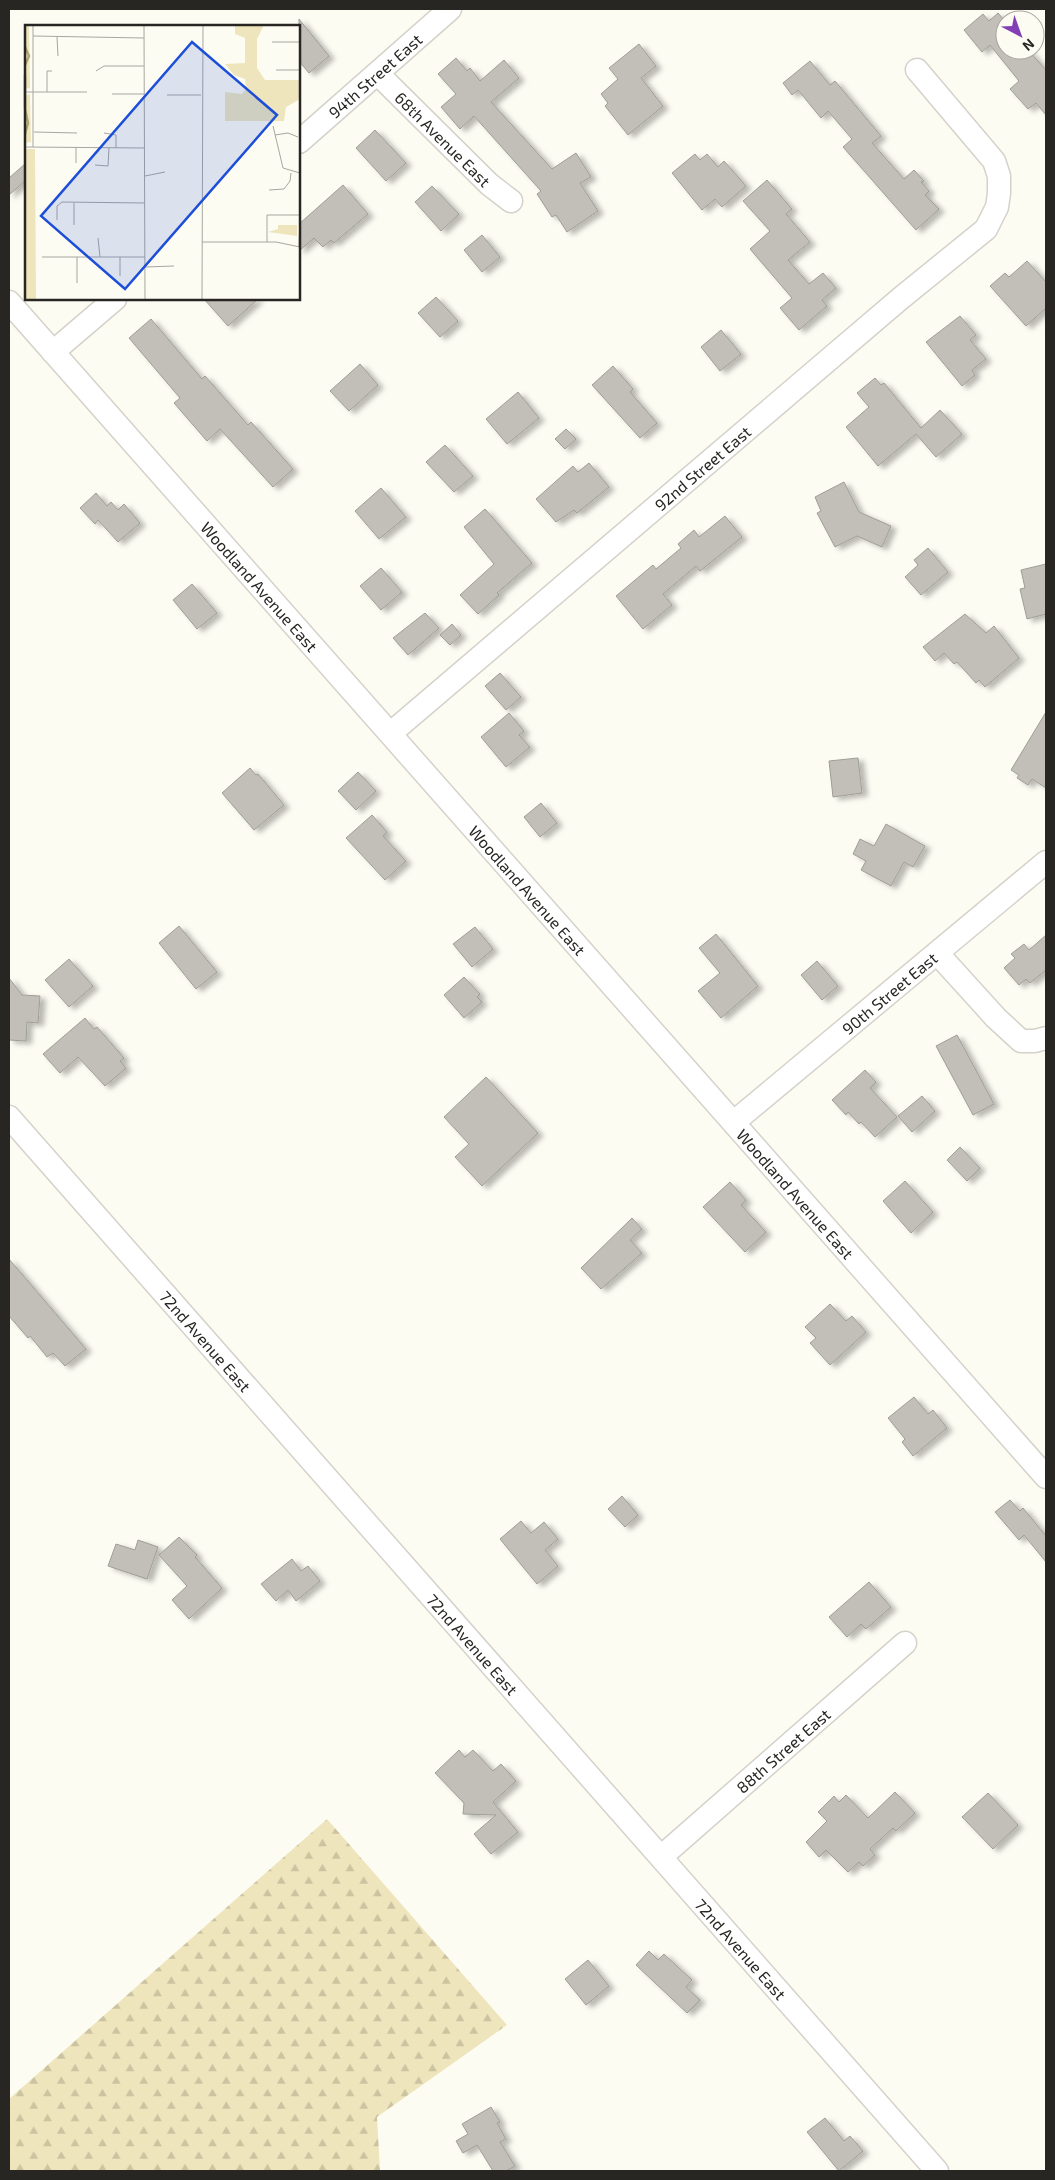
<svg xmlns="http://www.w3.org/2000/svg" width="1055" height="2180" viewBox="0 0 1055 2180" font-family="'Exo 2',sans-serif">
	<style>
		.forest { fill: url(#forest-firs) }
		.building { fill: #c1bfb7; stroke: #9f9e96; filter: url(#shadow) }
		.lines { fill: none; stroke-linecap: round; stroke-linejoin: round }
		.minor-casing { stroke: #d4d2ca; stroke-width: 25 }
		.minor { stroke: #fff; stroke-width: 22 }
		.labels { text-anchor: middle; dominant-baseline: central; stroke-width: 5; stroke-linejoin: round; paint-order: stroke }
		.street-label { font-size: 16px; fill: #272623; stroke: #fdfcf3 }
		.inset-river { fill: none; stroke: #b0a575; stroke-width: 2.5 }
		.inset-road { fill: none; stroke: #a7a6a0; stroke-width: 1 }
		.view { fill: #1d4ed8; fill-opacity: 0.15; stroke: #1d4ed8; stroke-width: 2.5 }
		.inset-edge { fill: none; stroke: #272623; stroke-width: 2.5 }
	</style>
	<defs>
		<pattern id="forest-firs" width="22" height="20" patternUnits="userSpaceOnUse" patternTransform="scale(1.25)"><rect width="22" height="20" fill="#eee5bc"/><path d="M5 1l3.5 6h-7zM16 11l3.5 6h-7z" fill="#ccc4a1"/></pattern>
		<filter id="shadow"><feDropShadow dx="5.5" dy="3" stdDeviation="2.5" flood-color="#0004"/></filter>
	</defs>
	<rect width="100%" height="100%" fill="#fdfcf3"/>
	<path class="forest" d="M327,1819L507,2025L377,2117L380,2171H9V2099Z"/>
	<path class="building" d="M998,13L1005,21V50H1028L1046,70V115L1036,103L1028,109L1010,89L1019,81L990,45L982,52L964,30L983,14L989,21Z
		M299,19L329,56L309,73L299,61Z
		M639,44L656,66L641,78L663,106L628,135L605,106L608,103L601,94L618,79L609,68Z
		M456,58L467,71L470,68L480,81L504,60L519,78L491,102L552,169L576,153L591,177L580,183L598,211L567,232L556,215L552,217L537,194L541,191L474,116L460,129L441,107L456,94L438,74Z
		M810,61L830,85L835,81L881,136L872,143L904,179L914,170L924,181L921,182L929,191L925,195L939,209L916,230L843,147L852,139L828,111L821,118L798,90L792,95L783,83Z
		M375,130L406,163L386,181L356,148Z
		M695,154L700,160L707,154L718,167L724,161L746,186L722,207L715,199L702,210L672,173Z
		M26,163V180L9,195V178Z
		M767,180L792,209L786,214L810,242L788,260L809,284L823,273L836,288L822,300L827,306L799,330L780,308L792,298L750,249L770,231L743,201Z
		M343,185L368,214L334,243L331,240L323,247L314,238L299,251V224Z
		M432,186L459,214L441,231L415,202Z
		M482,235L500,257L482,272L464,250Z
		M1027,261L1046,282V308L1026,326L990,286L1005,273L1009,277Z
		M436,297L458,321L440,337L418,313Z
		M204,299H258L228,326Z
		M960,316L976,335L970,340L986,359L972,370L975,375L962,386L926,342Z
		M151,319L202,379L205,376L248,425L251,422L293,469L273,487L220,429L207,441L174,403L180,398L129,338Z
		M721,330L741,354L720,371L701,347Z
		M360,364L378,385L349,411L330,391Z
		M613,366L633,389L630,392L657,423L640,438L592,385Z
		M875,378L881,385L884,383L921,428L940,410L962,434L936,457L916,434L878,466L846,427L869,407L857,393Z
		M518,392L539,418L507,444L486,419Z
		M566,429L576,439L565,449L555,439Z
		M445,445L473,476L454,492L426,462Z
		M589,463L609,487L577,513L574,510L556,522L536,499L573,466L578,472Z
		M844,482L859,512L891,526L882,547L857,536L835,547L817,513L821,511L815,497Z
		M381,488L406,517L379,539L355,511Z
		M96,493L107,506L111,502L118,510L124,504L140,523L118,542L98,520L95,524L80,508Z
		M485,509L532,563L497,593L499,595L478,614L460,595L494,564L464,527Z
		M725,516L742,537L700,571L696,566L663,594L672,605L643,629L616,596L653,565L656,569L681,548L678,544L694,530L699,537Z
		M928,548L948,572L921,595L905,577L918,565L914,560Z
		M1046,564V614L1027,619L1020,589L1025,588L1021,570Z
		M381,568L402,592L381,610L360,586Z
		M192,584L217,613L197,629L173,600Z
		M425,613L439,628L408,655L393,638Z
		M965,614L986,633L994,626L1019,658L985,687L979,680L976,683L957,662L954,664L944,653L935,661L923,647Z
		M452,624L461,635L450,645L440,635Z
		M500,673L521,697L506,710L485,686Z
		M1046,712V788L1032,779L1028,785L1017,778L1019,775L1011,770Z
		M509,713L524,731L519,735L530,747L506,767L481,737Z
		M858,758L862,793L833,797L829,761Z
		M250,768L256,775L258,774L284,805L254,830L222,793Z
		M358,772L376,791L356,810L338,791Z
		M541,803L557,823L540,837L524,817Z
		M372,815L387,832L383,836L406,861L385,880L346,838Z
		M886,824L925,846L913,867L904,862L891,886L861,870L866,861L853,854L860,839L874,846Z
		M179,926L217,972L196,989L159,943Z
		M475,927L493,949L472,967L453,944Z
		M716,934L758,986L721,1018L698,991L720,973L699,948Z
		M1046,935V970L1030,983L1026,979L1019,985L1004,968L1015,958L1011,954L1024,944L1029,950Z
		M69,959L93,986L69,1007L45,980Z
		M817,961L838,986L822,1000L801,975Z
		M464,977L480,994L477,997L482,1002L464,1018L444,995Z
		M9,978L22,995L40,996L38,1023L27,1022L26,1041L9,1040Z
		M85,1018L94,1029L97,1027L124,1058L120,1061L126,1068L105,1086L78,1057L60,1073L43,1054Z
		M957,1035L994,1104L973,1115L936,1046Z
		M865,1070L876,1082L870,1088L897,1117L875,1137L861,1122L859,1124L848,1112L846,1115L832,1100Z
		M486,1077L538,1133L482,1186L455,1157L469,1144L444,1117Z
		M922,1096L935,1111L912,1132L898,1116Z
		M960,1147L980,1168L967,1181L947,1160Z
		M905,1181L933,1212L911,1233L883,1201Z
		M730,1182L746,1200L741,1205L766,1232L745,1252L703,1207Z
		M632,1218L642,1229L630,1240L642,1253L601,1289L581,1268Z
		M9,1259L86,1349L65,1366L53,1353L47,1357L30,1336L28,1338L9,1316Z
		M830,1304L846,1321L852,1316L866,1332L830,1365L810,1343L816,1338L805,1327Z
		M914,1397L928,1414L933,1410L947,1428L913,1456L902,1442L905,1439L888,1418Z
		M622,1496L638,1515L625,1527L608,1509Z
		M1010,1500L1020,1511L1023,1508L1046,1536V1562L1024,1535L1019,1540L995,1512Z
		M521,1521L531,1533L544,1522L558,1539L545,1550L558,1566L537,1584L500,1539Z
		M179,1537L197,1555L195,1557L222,1588L189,1619L172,1600L187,1586L159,1555Z
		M138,1540L158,1547L147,1579L108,1566L116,1544L135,1550Z
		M292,1559L301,1571L308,1566L320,1581L296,1601L288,1590L276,1601L261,1584Z
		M869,1582L891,1607L866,1629L861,1624L847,1637L829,1617Z
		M459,1750L465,1757L473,1750L493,1771L501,1764L516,1781L493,1802L518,1832L491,1854L474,1834L496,1815L463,1814L464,1803L435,1773Z
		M895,1792L915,1813L896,1831L893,1828L870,1849L875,1855L863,1866L859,1862L848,1872L826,1850L819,1857L806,1842L827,1821L818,1812L834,1796L839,1802L846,1795L868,1818Z
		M988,1793L1018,1825L993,1849L962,1817Z
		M649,1951L658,1960L664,1954L692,1980L686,1987L700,2000L687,2013L636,1965Z
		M588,1960L609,1986L586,2005L565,1979Z
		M491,2107L500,2122L497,2123L506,2139L500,2142L515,2166L506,2171H493L477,2145L463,2153L456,2141L468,2134L462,2124Z
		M825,2118L844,2141L850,2136L863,2151L839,2171L807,2132Z"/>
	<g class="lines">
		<g class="minor-casing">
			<g id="minor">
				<path id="s1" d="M378,74L489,184L511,201"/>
				<path id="s2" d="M299,142L450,9"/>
				<path id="s3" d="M9,302L1046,1477"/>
				<path d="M53,352L115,299"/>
				<path id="s4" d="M391,733L901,298L986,229L997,207L999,193V176L994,161L917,70"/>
				<path d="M938,954L996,1018L1021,1041H1035L1046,1038"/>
				<path id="s5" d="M9,1117L937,2171"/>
				<path id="s6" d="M734,1122L1046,862"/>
				<path id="s7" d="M661,1857L905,1643"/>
			</g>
		</g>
		<use href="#minor" class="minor"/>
	</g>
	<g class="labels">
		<g class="street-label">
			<text stroke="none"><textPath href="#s2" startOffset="101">94th Street East</textPath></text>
			<text stroke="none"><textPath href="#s1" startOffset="92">68th Avenue East</textPath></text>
			<text stroke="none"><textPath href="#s4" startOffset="409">92nd Street East</textPath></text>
			<text stroke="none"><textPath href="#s3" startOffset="379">Woodland Avenue East</textPath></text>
			<text stroke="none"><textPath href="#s3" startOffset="784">Woodland Avenue East</textPath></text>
			<text stroke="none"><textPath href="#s6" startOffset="202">90th Street East</textPath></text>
			<text stroke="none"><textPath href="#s3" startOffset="1189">Woodland Avenue East</textPath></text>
			<text stroke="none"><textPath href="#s5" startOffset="298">72nd Avenue East</textPath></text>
			<text stroke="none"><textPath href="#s5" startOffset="702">72nd Avenue East</textPath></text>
			<text stroke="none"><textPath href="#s7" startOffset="162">88th Street East</textPath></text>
			<text stroke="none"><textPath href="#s5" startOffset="1108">72nd Avenue East</textPath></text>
		</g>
	</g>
	<g transform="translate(25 25)">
		<rect width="275" height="275" fill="#fdfcf3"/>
		<path d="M0,0H4L5,63L0,64ZM210,0H239L232,14V43L240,55H275V74L261,82L259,96H200V67L217,69L221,64L220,54L209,50L200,39L220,38V13L210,9ZM5,69L6,117L0,118V70ZM0,124H10L11,275H1Z" fill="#eee5bc"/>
		<path d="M253,200H272V211L243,207L253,204Z" fill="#eee5bc"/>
		<path class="inset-river" d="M0,22L4,31L0,40M0,50V83M0,84L3,98L0,109"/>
		<path class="inset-road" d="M8,0V122M119,0L120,275M8,11L119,13M32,12L33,31M247,17H275M251,45H275M71,46L79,41H119M0,67H62M22,67V46H27M87,69H119M142,70H176M248,101L258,143L275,148M9,107L52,108M79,108L91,110V123M250,110L263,108L273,112M0,122L119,123M51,138V122M70,140L83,141L84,123M120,151L140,147M244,165L259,164L265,156L266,148M49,178V200M32,195V181L37,177L120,178M73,213L75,232M177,217H251L275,222M242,217V190H275M274,222L275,190M17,232H120M120,242L149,241M95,251V232M52,258V232M177,275L178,0"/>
		<path class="view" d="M167,17L252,90L100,264L16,191Z"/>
		<rect width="275" height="275" class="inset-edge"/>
	</g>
	<rect width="1055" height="2180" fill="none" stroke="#272623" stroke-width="20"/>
	<g transform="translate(1020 35) rotate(139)"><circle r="24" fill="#fdfcf3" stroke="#a7a6a0"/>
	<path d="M0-4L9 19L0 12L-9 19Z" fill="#8240b4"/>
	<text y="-8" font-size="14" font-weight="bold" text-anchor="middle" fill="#272623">N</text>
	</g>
</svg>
